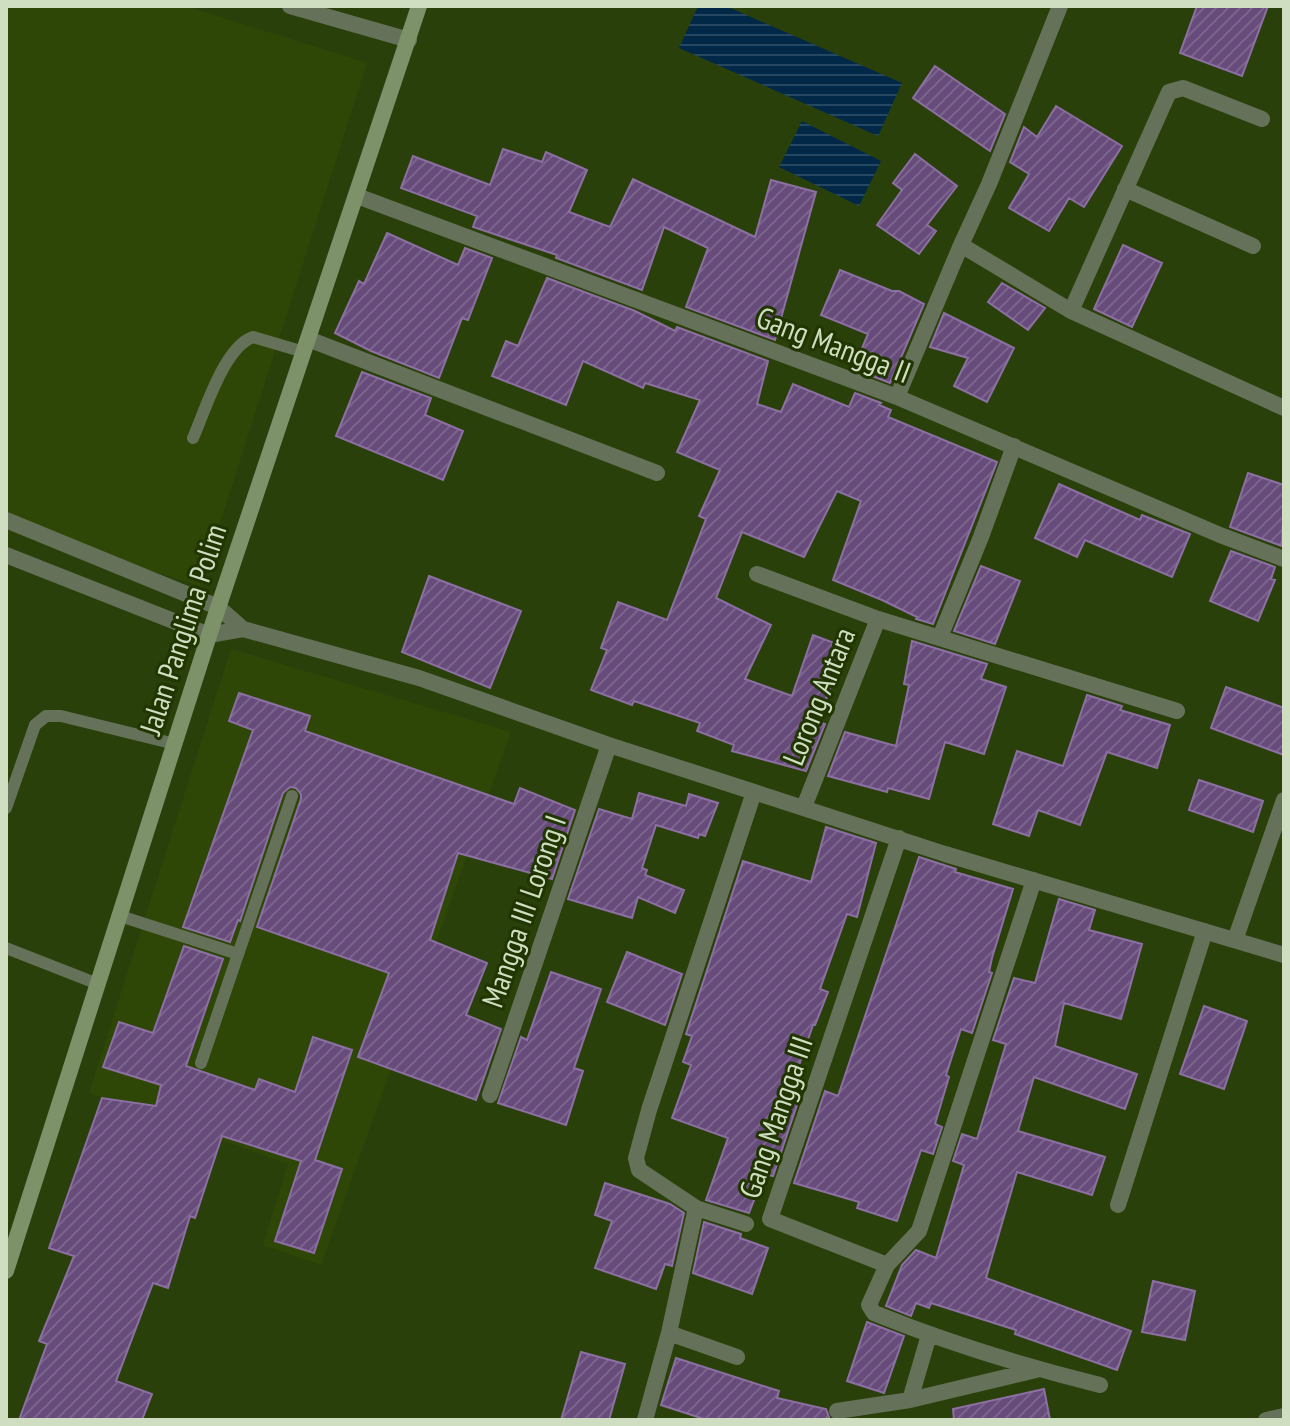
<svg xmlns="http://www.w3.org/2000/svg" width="1290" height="1426" viewBox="0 0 1290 1426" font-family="'PT Sans Narrow',sans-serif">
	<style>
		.built { fill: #2e4707 }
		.water { fill: url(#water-rules) }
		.building { fill: url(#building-hatch); stroke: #8d70a3; stroke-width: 2 }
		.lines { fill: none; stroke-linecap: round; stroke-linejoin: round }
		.lane { stroke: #657259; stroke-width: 12 }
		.street { stroke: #657259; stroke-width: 16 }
		.secondary { stroke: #7e926a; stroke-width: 16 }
		.labels { text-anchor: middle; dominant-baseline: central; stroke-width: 6; stroke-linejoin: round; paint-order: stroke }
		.street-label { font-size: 30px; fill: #cfddc1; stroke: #203500 }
	</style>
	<defs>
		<pattern id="water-rules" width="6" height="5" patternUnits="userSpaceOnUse" patternTransform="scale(2)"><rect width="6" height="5" fill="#022848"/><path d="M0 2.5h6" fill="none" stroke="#264761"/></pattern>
		<pattern id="building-hatch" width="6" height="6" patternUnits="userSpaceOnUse" patternTransform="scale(2)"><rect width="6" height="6" fill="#664b7b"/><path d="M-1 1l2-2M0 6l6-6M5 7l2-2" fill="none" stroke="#7b648c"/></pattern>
	</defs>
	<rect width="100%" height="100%" fill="#2a400a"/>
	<path class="built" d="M6,6H185L367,63L200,586L6,525Z
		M231,649L511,732L321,1265L263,1245L288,1164L89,1093Z"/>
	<path class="water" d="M698,6H726L902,83L878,136L679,48Z
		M802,121L881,161L859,206L779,167Z"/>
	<path class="building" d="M1197,6H1268L1242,76L1180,53Z
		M935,66L1005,114L990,151L913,98Z
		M1056,106L1122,146L1084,207L1069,198L1049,231L1009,208L1029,174L1010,162L1024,127L1037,137Z
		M503,149L542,162L546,152L587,170L569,212L610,227L633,179L755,237L771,180L816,192L775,340L686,307L708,248L664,227L642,290L556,258L557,255L473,227L477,216L401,188L413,156L490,185Z
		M915,154L957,186L927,225L936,231L919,254L877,225L902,190L893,183Z
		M387,233L458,265L465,248L492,258L468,320L462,318L439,378L371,351L335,333L359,281L364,284Z
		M1123,245L1162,263L1132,327L1094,309Z
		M840,270L892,291H899L924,304L890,383L864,373L871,358L860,353L868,334L821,315Z
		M547,278L635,311L675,331L677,327L768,361L757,404L781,412L793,384L849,407L855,393L881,403L879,405L891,410L888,417L997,462L933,624L916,619L917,617L882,600L833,580L861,501L837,491L804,557L742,532L716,598L771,625L745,679L792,696L813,635L845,647L818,722L825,724L806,771L732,751L734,745L697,731L700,723L634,701L632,705L591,690L607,650L601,648L618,602L667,620L706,519L699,516L720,470L677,452L700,400L645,383L643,388L583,361L566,405L492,376L506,341L518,346Z
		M1002,283L1045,308L1028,330L988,302Z
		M944,313L1014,348L987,402L954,386L968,358L930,347Z
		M362,372L431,398L425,415L463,431L443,480L336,436Z
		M1248,473L1284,485L1282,546L1230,527Z
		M1059,484L1140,520L1142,515L1190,534L1172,577L1085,540L1077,557L1035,538Z
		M1231,551L1275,567L1271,579L1275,580L1258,621L1210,601Z
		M981,566L1020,581L995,644L954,631Z
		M429,576L521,611L490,688L402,652Z
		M912,641L987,664L981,679L1006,687L984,754L945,742L929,799L888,788L887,792L828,776L845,732L896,746L909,685L904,684Z
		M1226,687L1284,708V755L1211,728Z
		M239,693L310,716L305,731L514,804L520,788L575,810L552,879L458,853L430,940L487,963L466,1015L501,1029L476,1100L358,1057L389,973L257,927L301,799V794L296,788L290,787L283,793L240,921L238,920L230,942L183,927L253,730L229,721Z
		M1087,695L1122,706L1120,710L1170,725L1157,768L1107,752L1080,825L1038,810L1029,836L993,824L1017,751L1063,766Z
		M1199,780L1263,801L1253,832L1189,810Z
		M639,793L686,806L689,794L718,803L705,836L699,834L698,838L656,825L642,868L647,870L645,875L684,890L675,913L638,897L632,918L568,899L599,809L632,819Z
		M826,827L876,843L857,917L847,914L820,989L828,992L815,1025H813L794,1080L804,1084L773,1176L764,1174L749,1213L706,1200L728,1138L672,1118L691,1065L683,1062L692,1036L686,1034L743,861L811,882Z
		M919,857L956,869L955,872L1013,889L992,958L989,972L992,973L972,1033L961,1029L946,1075L949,1077L935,1124L942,1127L933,1154L921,1150L897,1221L857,1208L859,1202L794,1183L825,1091L838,1096Z
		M1059,899L1095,910L1089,930L1142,944L1121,1019L1064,1003L1055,1046L1137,1074L1125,1109L1034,1077L1018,1131L1105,1157L1092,1195L1017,1172L986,1278L1131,1331L1117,1370L1015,1334L1016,1330L931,1303L929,1308L916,1303L911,1316L886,1306L902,1265L916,1250L936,1258L964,1165L953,1161L962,1134L977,1139L1006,1044L993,1040L1014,978L1035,983Z
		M184,946L223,959L186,1066L255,1090L259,1079L295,1092L313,1037L352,1050L315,1160L342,1169L314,1253L275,1241L301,1161L222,1136L195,1218L190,1216L168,1288L153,1283L116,1381L152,1394L142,1420H19L47,1344L39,1341L74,1256L49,1248L102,1098L156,1106L161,1085L103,1067L119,1022L153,1033Z
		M627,952L682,974L665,1025L607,1002Z
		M551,972L601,989L574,1068L583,1071L566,1125L498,1103L521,1037L527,1040Z
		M1204,1006L1247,1021L1224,1089L1180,1074Z
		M605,1183L670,1204L684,1213L672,1266L665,1264L656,1289L595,1268L612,1221L595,1215Z
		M704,1222L741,1234L740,1238L768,1248L752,1294L693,1273Z
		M1153,1281L1195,1291L1185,1340L1142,1332Z
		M867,1322L904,1336L884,1393L847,1381Z
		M581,1352L625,1364L609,1420H561Z
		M676,1358L779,1391L777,1398L826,1409L830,1420H707L661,1405Z
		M1044,1389L1050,1420H954L953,1409Z"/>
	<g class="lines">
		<path class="lane" d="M193,438C205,411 224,347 253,337L304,352
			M6,808L35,725L46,716H61L175,744
			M120,916L238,954
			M6,948L98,984
			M201,1063L292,796"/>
		<path class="street" d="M290,6L409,40
			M1125,189L1253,246
			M357,196L897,397L1220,535L1284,559
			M961,245L1071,311L1284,408
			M1071,311L1169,92L1183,88L1262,119
			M308,339L657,473
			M897,397L961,245L989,184L1060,6
			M6,520L218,607L243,629
			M6,555L209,635L243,629L419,678L609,745L945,854L1284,955
			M757,574L878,619L1177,711
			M940,637L981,537L1014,446
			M804,807L878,619
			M899,838L770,1219L887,1265L919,1231L1034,880
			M1235,940L1284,800
			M490,1095L609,745
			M1118,1205L1205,931
			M696,1208L746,1224
			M887,1265L869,1305L874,1313C948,1343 1023,1366 1100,1385
			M669,1333L737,1357
			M910,1400L929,1335
			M837,1411L910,1400L1036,1370
			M645,1420L669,1333L696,1208L639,1170L636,1158L649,1110L754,792
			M1266,1420L1284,1416"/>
		<path class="secondary" d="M6,1271L213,623L419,6"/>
	</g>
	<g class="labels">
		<g class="street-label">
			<text transform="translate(834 344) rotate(21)">Gang Mangga II</text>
			<text transform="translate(182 629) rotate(-72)">Jalan Panglima Polim</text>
			<text transform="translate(818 696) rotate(-68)">Lorong Antara</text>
			<text transform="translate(523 911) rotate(-71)">Mangga III Lorong I</text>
			<text transform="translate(775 1117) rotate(-71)">Gang Mangga III</text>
		</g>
	</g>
	<rect width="1290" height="1426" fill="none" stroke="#cfddc1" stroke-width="16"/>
</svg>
